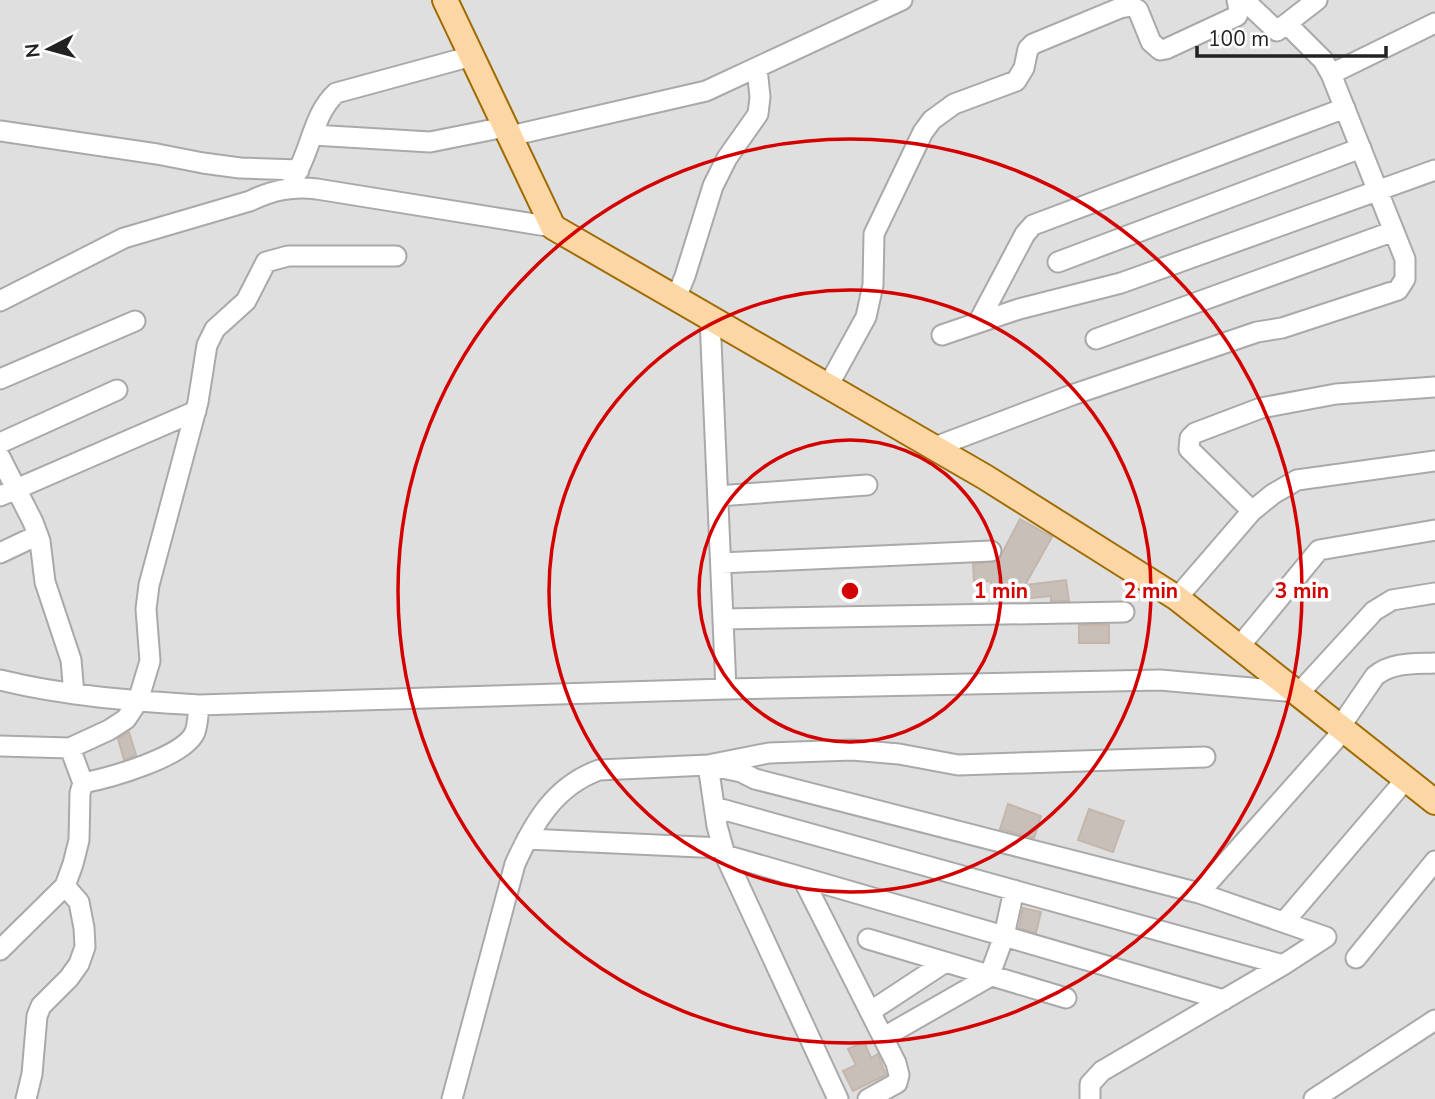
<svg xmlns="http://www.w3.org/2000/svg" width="1435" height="1099" viewBox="0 0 1435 1099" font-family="'Nunito Sans',sans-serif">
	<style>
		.residential { fill: #e0dfdf }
		.building { fill: #c7bfb8; stroke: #c4b6ab; stroke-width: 2 }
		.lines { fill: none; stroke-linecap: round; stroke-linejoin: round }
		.minor-casing { stroke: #a9a9a9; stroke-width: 23 }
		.major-casing { stroke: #a06b00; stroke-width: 28 }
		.minor { stroke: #fff; stroke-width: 19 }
		.major { stroke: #fcd6a4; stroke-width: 24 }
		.ring { fill: none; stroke: #d40000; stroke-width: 3.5 }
		.centre { fill: #d40000; stroke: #fff; stroke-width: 3.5 }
		.ring-label { font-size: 21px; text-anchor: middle; font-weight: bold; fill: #d40000; stroke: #fff; stroke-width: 7; stroke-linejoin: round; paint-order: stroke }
	</style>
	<rect width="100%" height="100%" fill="#f2efe9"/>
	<path class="residential" d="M0,0H1435V1099H0Z"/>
	<path class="building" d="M1020,519L1052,537L1025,585L1066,580L1069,601H1051V596L1022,599L1020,583L991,586V581L974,582L973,564L998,561Z
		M1079,625H1109V643H1079Z
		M129,732L136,755L124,760L118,739Z
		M1008,804L1041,816L1034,838L1000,829Z
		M1089,809L1124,821L1113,852L1078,840Z
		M1023,908L1041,912L1036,933L1019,928Z
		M864,1042L871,1058L878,1054L886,1075L853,1091L843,1071L856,1065L848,1049Z"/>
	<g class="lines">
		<g class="minor-casing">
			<path id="minor" d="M1244,0L1277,31L1317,0
				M1331,74L1435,23
				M0,131L157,154L203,163L240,168L299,170
				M313,135L430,142L505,127
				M510,136L706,91L902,0
				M293,179C311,153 312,115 336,93L472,56
				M1058,262L1361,148
				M676,298L685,276L713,186L727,158L758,114L760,97L757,68
				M0,301L124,238L250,201C273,190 292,186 317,189L553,227
				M710,318L726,689
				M979,321L1025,234L1033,225L1345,108
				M942,335L1019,309L1121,283L1435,170
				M1096,339L1394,231
				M0,379L135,321
				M828,386L866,317L873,285L874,234L923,132L932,120L954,104L1016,81L1024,68L1028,49L1033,44L1120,8L1131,6L1138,10L1151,42L1160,50L1166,49L1237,16L1239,10L1237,0
				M0,443L117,390
				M935,447L1072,395L1257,332L1282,328L1398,290L1405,279V259L1331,74L1323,60L1287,24
				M0,457L33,522L40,541L45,582L71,660L74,694
				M0,496L196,411
				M718,496L867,485
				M1252,511L1189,449L1190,438L1195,433L1261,408L1336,394L1435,387
				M0,553L38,535
				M721,563L991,551
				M1177,598L1252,511L1273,494L1297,480L1435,461
				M723,619L1124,612
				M1239,647L1319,550L1435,530
				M0,680C65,696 132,701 199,705L726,689L1160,680L1296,692
				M1298,694L1374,611L1392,600L1435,593
				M1340,727L1375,676C1392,662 1414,664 1435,663
				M0,746L70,748L109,730L126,719L138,701L150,661L146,609L149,585L198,402L207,345L215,329L246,301L266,262L288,256H396
				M83,783C109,778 185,757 195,732C198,724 198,713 199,705
				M714,807L1283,965
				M527,839L722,848
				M725,855L1224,1000
				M803,879L896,1063L899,1075L897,1083L868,1099
				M1199,893L1344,730
				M1284,922L1406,779
				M868,939L1066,998
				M0,950L65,886L73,864L79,840L80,793L83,783L70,748
				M1356,958L1435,861
				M871,1011L944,963
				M884,1037L989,977L1004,936L1014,890
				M26,1099L32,1074L37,1016L41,1006L69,978L79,964L85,947L84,928L79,902L65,886
				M452,1099L515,864C534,822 555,786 599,770L708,765L741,772L755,779L1199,893L1326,937
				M838,1099L725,855L717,826L708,765L769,753L852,750L899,754L958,765L1205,757
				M1090,1099V1084L1102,1071L1283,965L1326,937
				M1314,1099L1435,1020"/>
		</g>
		<g class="major-casing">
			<path id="major" d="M445,0L553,227L985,477L1177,598L1435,802"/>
		</g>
		<use href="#minor" class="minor"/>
		<use href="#major" class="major"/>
	</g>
	<g class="ring">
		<circle cx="850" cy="591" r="151"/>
		<circle cx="850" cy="591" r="301"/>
		<circle cx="850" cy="591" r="452"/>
	</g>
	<circle cx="850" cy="591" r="10" class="centre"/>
	<g class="ring-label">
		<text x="1001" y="598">1 min</text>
		<text x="1151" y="598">2 min</text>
		<text x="1302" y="598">3 min</text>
	</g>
	<g transform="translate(49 49) rotate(264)" stroke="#ffffff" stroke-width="5" paint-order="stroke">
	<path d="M0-5L12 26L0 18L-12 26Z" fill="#222222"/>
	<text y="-10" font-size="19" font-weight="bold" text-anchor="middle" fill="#222222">N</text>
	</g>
	<path d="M1197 46v10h189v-10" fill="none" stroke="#222222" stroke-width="3.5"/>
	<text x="1208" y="46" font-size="21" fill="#222222" stroke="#ffffff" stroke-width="5" paint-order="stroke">100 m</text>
</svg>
